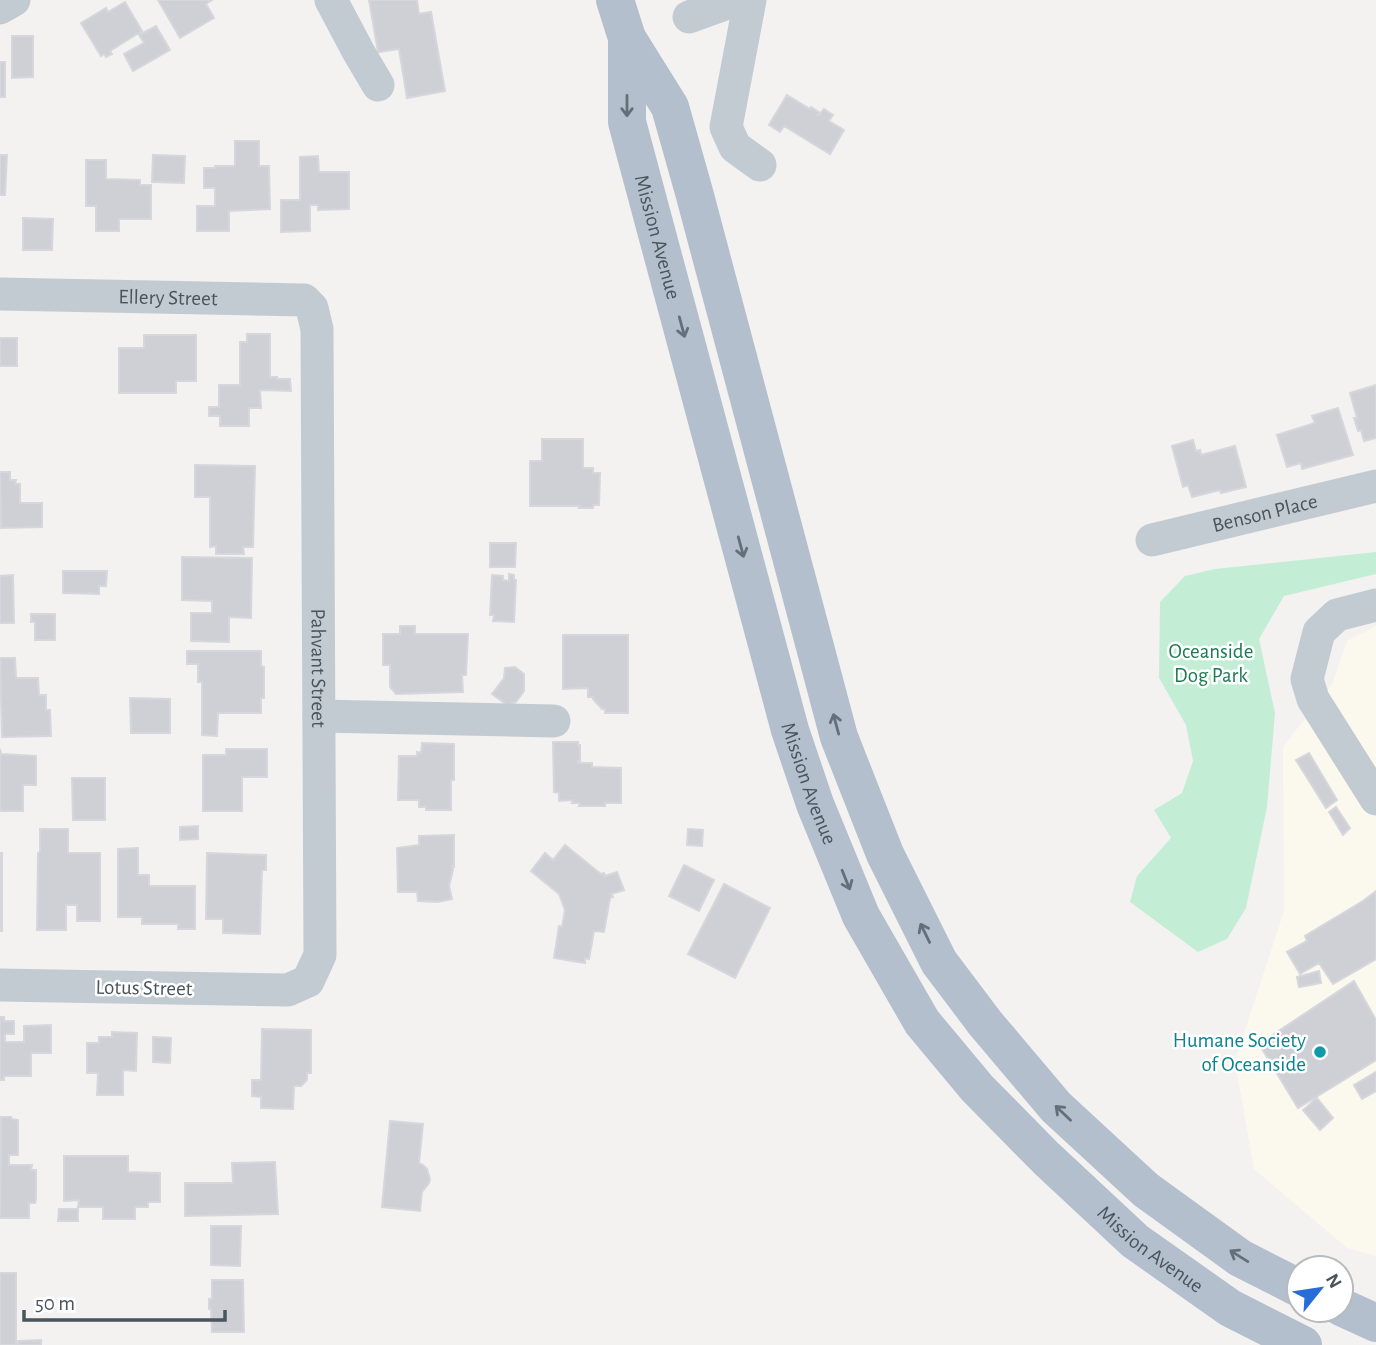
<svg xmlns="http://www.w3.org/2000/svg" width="1376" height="1345" viewBox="0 0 1376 1345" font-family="'Alegreya Sans',sans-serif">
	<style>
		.commercial { fill: #fbf8ee }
		.green { fill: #c4edd6 }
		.building { fill: #cfd0d5; stroke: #d6d7dc; stroke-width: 2 }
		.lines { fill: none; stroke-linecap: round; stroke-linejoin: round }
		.minor { stroke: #c3cbd2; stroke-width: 33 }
		.major { stroke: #b3bfcd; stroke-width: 38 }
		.oneway { stroke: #646f79 }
		.culture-dot { fill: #0f9aa8; stroke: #fff; stroke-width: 2.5 }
		.labels { text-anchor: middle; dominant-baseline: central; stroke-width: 5; stroke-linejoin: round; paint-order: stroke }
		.street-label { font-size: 21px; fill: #4a545d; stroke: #fff }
		.park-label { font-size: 21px; fill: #1f7b52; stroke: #fff }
		.culture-label { font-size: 21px; fill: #0d838f; stroke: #fff; text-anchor: end }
	</style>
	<rect width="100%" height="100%" fill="#f3f2f1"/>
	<path class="commercial" d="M1376,626V1256L1347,1248L1254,1169L1235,1061L1284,911L1283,747L1332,684L1347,641Z"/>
	<path class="green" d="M1376,552V574L1284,596L1259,639L1275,713L1267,807L1246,908L1227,939L1198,952L1130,902L1137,876L1171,838L1154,810L1182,793L1193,761L1186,725L1159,678L1160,602L1185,576L1215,569Z"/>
	<path class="building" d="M158,0H212L206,4L214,18L180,38Z
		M369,0H417L419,14L431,12L445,91L407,98L399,49L378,52Z
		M125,2L142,31L110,51L112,54L106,57L104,54L101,56L81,23L106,8L108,12Z
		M156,26L170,50L133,71L124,54L144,43L139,35Z
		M12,36H33V77L12,78Z
		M0,62H5V97H0Z
		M787,95L810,109L811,107L820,113L818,115H819L824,109L833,115L829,121L844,130L830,154L784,126L780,132L769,125Z
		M235,141H259V166H269L270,209L229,211V231H197V206H215V188H204V168H215V166H235Z
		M0,155H7L5,195H0Z
		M153,155L185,156L184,183L152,182Z
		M318,156L319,172H349V209L318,210V205H310V231L281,232V200H300V157Z
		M86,160H106V179L140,180V185H151V219H119V231H96V206H86Z
		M23,218L53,219L52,250H23Z
		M247,334H270V377H277V379H290L291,391L260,390L261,408H249V426H220V416H209V407H219V385H240V342H247Z
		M144,335H196V381H176V393H119V348H144Z
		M0,338H17V366H0Z
		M1376,385V438L1364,441L1361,430L1358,431L1354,418H1357L1350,393Z
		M1338,408L1353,455L1302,469L1301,463L1287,467L1277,435L1315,423L1312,416Z
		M542,439H583V468H593V473H600L599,505H593V508H579L580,506H530V461H542Z
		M1193,440L1196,451L1200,450L1201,455L1235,446L1246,487L1221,493L1220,490L1192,497L1188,485L1183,487L1172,446Z
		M195,465L255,466L253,547H243L244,554H216V546L210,547V497H195Z
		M0,472H10V480H16L15,484H20V503H42V527L1,528Z
		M490,543H516L515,567H490Z
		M182,557L252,558L251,618L229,617V642L191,641V613H212V601L182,600Z
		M63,571H107L106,586H99V594L63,593Z
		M509,574L514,575V580H516L514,622L493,621L494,615H490L492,575L503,576V580L509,581Z
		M13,575L14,623H0V576Z
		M31,614H55V640H35V622H31Z
		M400,626H415V634H468L466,675H462L463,692L396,694L390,687V665H383V634H400Z
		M563,635H628V713H605V709H602L593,699V697H588V688L563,689Z
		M187,651H261V666L264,667V698H261V713H218L217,736L202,735V682H198V664H187Z
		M0,658H15L16,678H38L39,695H46V710H50L51,736L2,737Z
		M515,667L524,674V691L516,702L507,705L492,694L504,678L505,668Z
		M130,698L170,699V733H131Z
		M553,742H578V745H580V761H578V763H592V767L621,768V803H605V806H579L580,803H572L573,800L559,801V793L554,792Z
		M422,743L454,744V780H451V810H426V807H419V800H398L399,756H417V752L421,753Z
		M0,749L1,754L36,756V785H23V811H0Z
		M226,749H267V777H242V811H203V755H226Z
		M1309,753L1337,800L1326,808L1296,760Z
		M72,778H105V820H73Z
		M1336,807L1350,828L1343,835L1329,812Z
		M198,826V839L180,840V827Z
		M40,829H68V853H100V921H77V905H66V930H37L38,853L40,852Z
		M688,829L703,830L702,846L687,845Z
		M454,835V867L452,866L453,870L449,886L452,899L438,902L418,901L417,892H398L397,848L419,845V836Z
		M565,845L601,874L604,873L605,876L617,872L624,890L611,894L613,897L610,898L604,932L594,931L589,959L585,958V963L554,958L559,926L562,927L565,910L559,894L531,871L545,853L553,860Z
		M138,848V875H149V886H195V929H178V924H142V917H118V849Z
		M0,853H2V931H0Z
		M207,853L266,855V870H262L260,934L223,933V919H206Z
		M684,865L714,880L699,911L669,896Z
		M724,884L770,908L735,978L688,954Z
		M1376,891V959L1333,984L1319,963L1300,974L1287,952L1307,941L1305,936L1363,901Z
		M1319,971L1321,983L1299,987L1297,977Z
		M1354,981L1376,1020V1060L1298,1108L1259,1044Z
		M0,1017H4V1021H14V1034H5V1042H24V1026L51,1025V1053H31V1076H4V1080H0Z
		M262,1029L311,1030V1073H307V1080L301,1086H294L293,1109L261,1108V1097L252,1096V1080H261Z
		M112,1032L137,1033L136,1071L123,1070V1095H97L98,1073H87V1043H99V1037H112Z
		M153,1037L171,1038L170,1063L153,1062Z
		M1376,1072V1091L1362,1099L1354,1085Z
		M1317,1098L1333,1118L1320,1130L1303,1110Z
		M1,1117H11L12,1119L18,1120V1155H9V1165H32L31,1170H36V1199L35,1203H29V1218H0Z
		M390,1121L423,1124L419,1163L423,1165L427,1169L430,1179L429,1183L422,1192L420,1211L382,1207Z
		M64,1156H128V1172L160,1173V1202H148V1207H135V1219H103V1207H78L79,1200L64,1201Z
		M275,1162L278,1214L185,1216V1183H233L232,1163Z
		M59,1209H78V1221H58Z
		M211,1226H241L240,1266L211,1265Z
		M0,1273H16V1345H0Z
		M212,1280H243L244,1332H212L211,1309H209V1299H212Z
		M41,1340V1345H18V1341Z"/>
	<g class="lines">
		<g class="minor">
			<path d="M331,0L358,51L378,85"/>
			<path d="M750,0L726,127L735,147L760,165"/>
			<path d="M0,8L14,0"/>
			<path d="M689,17L736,0"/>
			<path id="s1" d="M0,294L304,300L312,308L317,329L320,955L308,981L288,990L0,985"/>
			<path id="s2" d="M1152,540L1376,486"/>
			<path d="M1376,605L1337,615L1319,632L1307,679L1313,699L1376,799"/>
			<path d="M319,716L554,721"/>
		</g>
		<g class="major">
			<path d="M615,0L627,38L670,107L694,192L839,737L885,854L939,962L985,1023L1056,1107L1146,1190L1240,1258L1299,1288"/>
			<path id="s3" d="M627,38V122L790,730L815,804L861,916L922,1022L977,1088L1046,1158L1135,1241L1230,1308L1303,1345"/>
			<path d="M1341,1307L1376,1323"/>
		</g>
	</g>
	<defs><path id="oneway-shaft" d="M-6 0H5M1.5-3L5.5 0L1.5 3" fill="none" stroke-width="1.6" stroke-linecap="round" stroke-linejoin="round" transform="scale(1.75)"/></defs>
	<g class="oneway">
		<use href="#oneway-shaft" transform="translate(627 106) rotate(90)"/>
		<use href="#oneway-shaft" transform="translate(682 327) rotate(75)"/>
		<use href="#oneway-shaft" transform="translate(741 547) rotate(75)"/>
		<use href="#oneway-shaft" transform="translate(836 724) rotate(-105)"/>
		<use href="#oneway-shaft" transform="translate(846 880) rotate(68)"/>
		<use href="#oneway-shaft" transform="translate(925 933) rotate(-116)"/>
		<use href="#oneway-shaft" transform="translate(1063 1113) rotate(-136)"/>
		<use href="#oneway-shaft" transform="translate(1239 1256) rotate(-148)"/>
	</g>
	<circle class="culture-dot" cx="1320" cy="1052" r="7"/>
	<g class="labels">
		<g class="street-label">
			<text stroke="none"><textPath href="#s3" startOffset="203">Mission Avenue</textPath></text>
			<text stroke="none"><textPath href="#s1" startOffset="168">Ellery Street</textPath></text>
			<text stroke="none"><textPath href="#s2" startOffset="116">Benson Place</textPath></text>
			<text stroke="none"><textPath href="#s1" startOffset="676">Pahvant Street</textPath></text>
			<text stroke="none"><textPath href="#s3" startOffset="770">Mission Avenue</textPath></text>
			<text transform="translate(144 988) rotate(1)">Lotus Street</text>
			<text stroke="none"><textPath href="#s3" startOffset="1358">Mission Avenue</textPath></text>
		</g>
		<g class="park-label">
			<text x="1211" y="651">Oceanside<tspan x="1211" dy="24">Dog Park</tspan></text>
		</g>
		<g class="culture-label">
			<text x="1306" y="1040">Humane Society<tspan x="1306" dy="24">of Oceanside</tspan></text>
		</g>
	</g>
	<g transform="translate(1320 1289) rotate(60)"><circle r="33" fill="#ffffff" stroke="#b7bbbe" stroke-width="2"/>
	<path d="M0-5L12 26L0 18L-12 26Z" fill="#276cd7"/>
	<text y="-10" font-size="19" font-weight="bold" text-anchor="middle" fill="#4a545d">N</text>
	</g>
	<path d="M24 1310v10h201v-10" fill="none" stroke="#4a545d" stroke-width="3.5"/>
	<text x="35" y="1310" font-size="21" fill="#4a545d" stroke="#ffffff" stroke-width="5" paint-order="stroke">50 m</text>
</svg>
